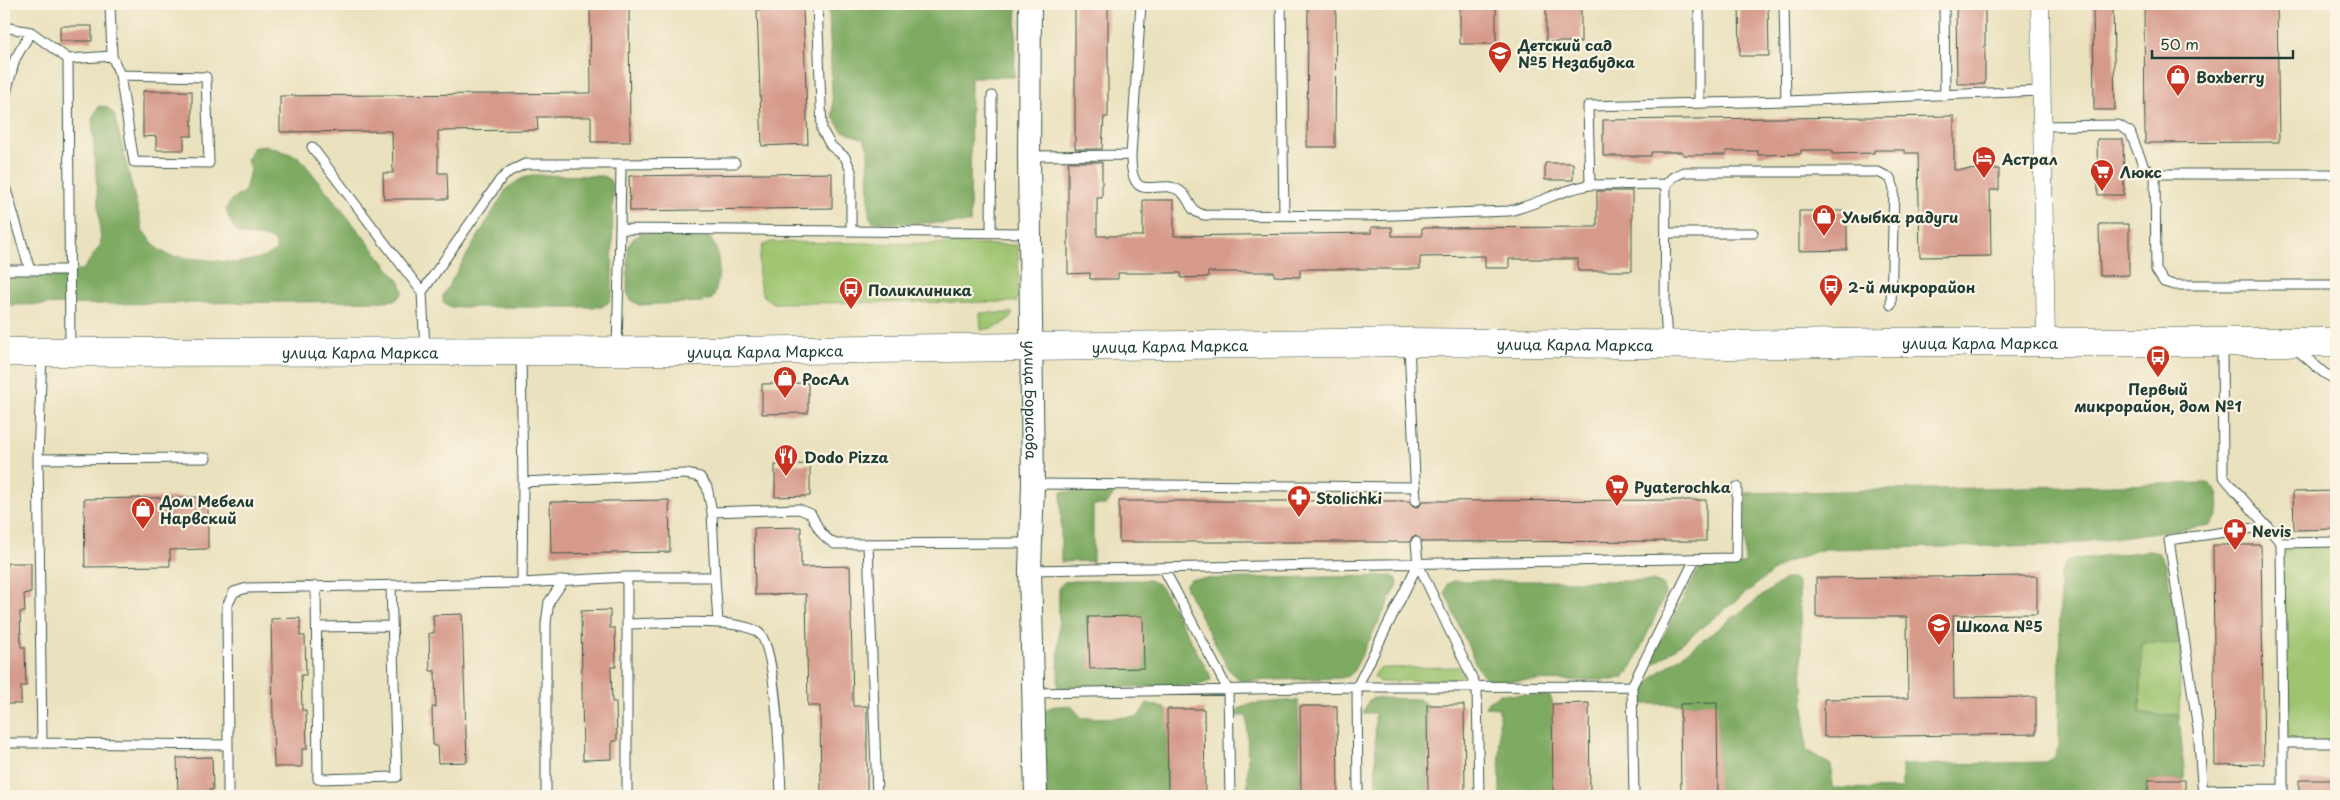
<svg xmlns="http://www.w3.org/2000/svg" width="2340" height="800" viewBox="0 0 2340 800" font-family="'Playpen Sans',sans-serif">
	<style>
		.green { fill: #9ec46f; stroke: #5e8052 }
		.forest { fill: #7eaa62; stroke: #4e744b }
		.building { fill: #d69a8b }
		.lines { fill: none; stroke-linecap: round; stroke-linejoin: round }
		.service-casing { stroke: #3d5649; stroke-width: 11 }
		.minor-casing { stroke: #3d5649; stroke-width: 19 }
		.tertiary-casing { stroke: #3d5649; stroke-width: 24 }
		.primary-casing { stroke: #3d5649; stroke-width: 29 }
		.service { stroke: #fff; stroke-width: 9 }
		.minor { stroke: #fff; stroke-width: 18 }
		.tertiary { stroke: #fff; stroke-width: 22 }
		.primary { stroke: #fff; stroke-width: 28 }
		.labels { text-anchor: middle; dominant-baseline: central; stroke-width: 4.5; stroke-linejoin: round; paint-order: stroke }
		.poi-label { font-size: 15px; font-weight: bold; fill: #1f3d34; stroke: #fcf5e5; text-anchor: start }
		.street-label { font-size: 15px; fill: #1f3d34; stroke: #fcf5e5 }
	</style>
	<rect width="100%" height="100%" fill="#fcf5e5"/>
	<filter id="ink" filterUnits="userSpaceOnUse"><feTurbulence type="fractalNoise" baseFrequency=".02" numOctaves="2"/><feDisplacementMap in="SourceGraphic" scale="10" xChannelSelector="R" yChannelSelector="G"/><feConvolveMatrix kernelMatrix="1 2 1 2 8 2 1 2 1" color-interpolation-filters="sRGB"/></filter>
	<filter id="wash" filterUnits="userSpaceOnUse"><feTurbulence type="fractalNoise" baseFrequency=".0096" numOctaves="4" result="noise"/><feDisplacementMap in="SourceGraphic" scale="20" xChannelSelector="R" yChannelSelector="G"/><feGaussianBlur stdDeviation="1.12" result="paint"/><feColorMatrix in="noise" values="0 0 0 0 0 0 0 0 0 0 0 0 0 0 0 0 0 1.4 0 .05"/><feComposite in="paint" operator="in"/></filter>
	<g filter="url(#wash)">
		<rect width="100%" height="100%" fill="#eae1be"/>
		<path class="green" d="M772,242L1018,245L1019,294L1016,302L773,303C770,301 766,299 764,296C756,284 758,258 763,245Z
			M980,313H1013C1007,325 994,328 981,330Z
			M2336,542V743H2283L2281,543Z
			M2142,643L2181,644L2179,715L2140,714Z
			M1455,667H1459L1464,673L1460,679L1379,682L1374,677L1378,670L1383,668Z
			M2283,789V796H2203V790Z"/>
		<path class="forest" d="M832,4H1017L1014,77H971L970,223H884L872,221L869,215L868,148L864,139L842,131L833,117L829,11Z
			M99,106L107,107L114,114L143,231L158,249L170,256L237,263L265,257L276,251V242C250,227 238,250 226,209L231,200L245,191L250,170L247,159L253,148L265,145L299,157L400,282L403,292L396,300L383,301L4,305V270H83L101,244L92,119Z
			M533,175L603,176L610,180L613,189L612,295L608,303L601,307H451L443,302V295L507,188L521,179Z
			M642,233L706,235C723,246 721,283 712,299L701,302L639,305L632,301L627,293L628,246L633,239Z
			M2208,483C2222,489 2222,518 2210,525L2060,545L1824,549L1784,563L1655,664L1649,662L1701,566L1745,564V493Z
			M1061,492H1115L1106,505H1093V561L1061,562Z
			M2149,551L2159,553L2165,562L2181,644L2142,643L2140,714L2179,715L2185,780H2148V796H1718L1716,704H1643L1644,690L1653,677L1785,579H1792L1797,582L1799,591L1806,750L1831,765L1832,788L1902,789V765L2045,762L2054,758L2059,746L2060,574L2065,563L2076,559Z
			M1391,576L1397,579L1398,584L1354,670L1349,676L1340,678L1241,681L1229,670L1186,589V583L1191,579Z
			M1149,580L1158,584L1164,592L1210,675L1211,681L1199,685L1058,689L1059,587L1064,582L1074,581Z
			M1454,581H1652L1664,585L1665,595L1631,669L1624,677L1613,680L1493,681L1485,677L1478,669L1445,593L1447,584Z
			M1500,694L1550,696L1553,704L1554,796H1500L1499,708L1485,707L1488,701Z
			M1374,698L1419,699L1427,705L1428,796H1376L1375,713H1363L1369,700Z
			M1298,700L1301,796H1248L1247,716H1235L1236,711L1248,704Z
			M1147,703L1167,709L1168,796H1044L1042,714C1049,704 1061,706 1071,706L1082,718L1138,717Z"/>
		<g id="blocks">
			<path class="building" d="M590,4H629L630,142H591V117H537L538,130L438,131V173H447L448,199H384L383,173H393L392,131L280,132V96L591,93Z
				M1075,4H1108V117H1104L1102,149H1075Z
				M1308,4H1336L1335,147H1307Z
				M1460,4H1496V44H1460Z
				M1546,4H1581V42H1546Z
				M1739,4H1768L1769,56H1740Z
				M1956,4H1985V84H1957Z
				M2093,4H2113L2115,110H2094Z
				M2144,4H2277L2279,142L2145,143Z
				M803,9L808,144L762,146L757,10Z
				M60,26H92V41H60Z
				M143,91H192V136H184V150H156V136L143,137Z
				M1954,116V170L1999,169V190H1990L1991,256L1920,257L1918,153H1905V150H1874V153L1832,154V150H1801V154L1758,155V151H1726V155H1683V152H1651V156H1603V120Z
				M2097,139H2123L2124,195H2098Z
				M1068,162H1102V198H1097V236H1143V200H1174V236L1371,233V227H1392V236H1422V228L1597,227V191H1632V271H1578V259H1509V268H1485V256L1420,257V269H1300V277L1274,276V272H1208V277L1181,278V273H1118V279H1090V273L1068,274Z
				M1545,163H1573V180H1545Z
				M832,173V208L630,211L629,176Z
				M1799,211H1847V250L1799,251Z
				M2099,224H2129V275L2100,276Z
				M808,383V413L762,414V384Z
				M810,464V496L775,497V465Z
				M2336,491V529L2294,530L2293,492Z
				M208,497V549L170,550V566L85,567L84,499Z
				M669,500L670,552L551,554L550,502Z
				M1706,500V541L1422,542L1416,536L1412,537L1410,542H1119V501H1410L1411,505L1416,507L1420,506L1422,501Z
				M801,527V567L850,566L853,706H867V796H821L820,706H808L806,594L755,595L754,528Z
				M2213,545H2261L2264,764L2215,765Z
				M7,563H31V593L24,594L25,612H20L21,647H25L26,686H21V704H4V567H7Z
				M2037,576V614L1953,615L1954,698L2036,697V734L1824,737V699L1908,698L1907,617H1816V578Z
				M610,610V628H615L616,667H611L612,702H616L617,741H612V759L583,760L581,611Z
				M462,614L467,762L438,763L437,746H433L432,707H436L435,671H430L429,633H434L433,615Z
				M1143,616L1144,668L1090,669L1088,617Z
				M300,618V636H305L306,675H301L302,710H306L307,749H302V767H274L271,619Z
				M1589,703L1590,796H1553L1552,704Z
				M1717,703L1718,796H1681L1680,704Z
				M1427,705H1464L1465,796H1428Z
				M1300,706H1337L1338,796H1301Z
				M1167,709H1204L1205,796H1168Z
				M212,757L213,790H209V796H178L177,758Z
				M2148,780H2185V796H2148Z
				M2299,780H2335V796H2299Z"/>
		</g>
	</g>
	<g filter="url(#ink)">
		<use href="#blocks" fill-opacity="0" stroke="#3d5649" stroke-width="1"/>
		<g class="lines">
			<g class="service-casing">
				<path id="service" d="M110,4L112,56L120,75L134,162L209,163L206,77L120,75
					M817,4L822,130L831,146L845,157L851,171V231L1030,233
					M1281,4L1284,215
					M1699,4V103
					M1784,4L1786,101
					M1944,4L1945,96
					M4,27L31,32L68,59L70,350
					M68,59L112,56
					M4,100L15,59L31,32
					M2043,126L2118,125L2130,132L2144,167L2155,174H2336
					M312,147L422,292L425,349
					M1131,155L1141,4
					M1029,156L1131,155C1131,209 1158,176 1180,191C1192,199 1186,210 1204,215L1365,216L1509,211C1537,205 1561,189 1590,185
					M735,163L621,164L620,229L851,231
					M2155,174L2156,270L2164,282L2174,285H2336
					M4,183L30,270
					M1666,184L1673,177L1684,172H1878L1890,178L1894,188L1891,305
					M991,232L992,96
					M1666,233H1753
					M4,270H69
					M422,292L500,180L510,171L525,164H621
					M1667,342L1665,309L1666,184L1590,185L1588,106L1786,101L2042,91
					M1409,344L1416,501
					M2222,344L2223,476L2281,543L2336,542
					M2295,348L2324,373L2336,380
					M617,349L620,229
					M42,354L38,459L42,743L228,745V796
					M521,354L523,482L686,474L700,477L707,487L712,512
					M38,459L206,458
					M1034,484L1416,487
					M1416,542L1418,564
					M2281,543L2283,743
					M868,544L877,796
					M1164,569L1228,690L1230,796
					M1030,570L1736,558L1737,487
					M715,577L718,622
					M522,583L523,482
					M316,586L318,779L397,777L391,585
					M629,624C655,624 743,616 760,634C777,652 780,767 781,796
					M317,627L392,626
					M1632,686L1634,796
					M1035,693L1357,687L1632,686L1695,559
					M4,743H42
					M228,745L227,606L234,592L247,588L522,583L627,577H715L712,512L799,509L811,514C818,528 821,536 835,544L1030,543
					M2203,790L2283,789
					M546,796V623L549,602L564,580
					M627,796V577
					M1358,796L1357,687L1418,564L1477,688L1479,796
					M2203,796L2198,729L2169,540L2268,526
					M2283,796V743H2336"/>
			</g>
			<g class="minor-casing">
				<path id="minor" d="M2040,4L2046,341"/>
			</g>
			<g class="tertiary-casing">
				<g id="tertiary">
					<path id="s1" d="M1030,4L1029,156L1033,484L1030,570L1036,796"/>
				</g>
			</g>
			<g class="primary-casing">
				<g id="primary">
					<path id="s2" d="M4,352L726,351L1409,342L1730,345L1887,342H2336"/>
				</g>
			</g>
			<use href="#service" class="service"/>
			<use href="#minor" class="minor"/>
			<use href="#tertiary" class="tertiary"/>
			<use href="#primary" class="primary"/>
		</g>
	</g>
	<defs>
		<g id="school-pin" transform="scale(1.25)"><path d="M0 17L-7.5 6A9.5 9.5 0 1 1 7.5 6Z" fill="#c8321e" stroke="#fcf5e5"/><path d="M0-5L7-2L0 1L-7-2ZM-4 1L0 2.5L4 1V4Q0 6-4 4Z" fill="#fff"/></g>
		<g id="shop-pin" transform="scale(1.25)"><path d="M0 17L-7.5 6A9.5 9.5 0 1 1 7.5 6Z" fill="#c8321e" stroke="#fcf5e5"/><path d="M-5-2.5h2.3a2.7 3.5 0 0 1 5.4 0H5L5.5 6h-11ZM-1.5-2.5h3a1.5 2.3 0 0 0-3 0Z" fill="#fff"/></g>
		<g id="hotel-pin" transform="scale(1.25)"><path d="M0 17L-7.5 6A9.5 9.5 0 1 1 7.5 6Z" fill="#c8321e" stroke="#fcf5e5"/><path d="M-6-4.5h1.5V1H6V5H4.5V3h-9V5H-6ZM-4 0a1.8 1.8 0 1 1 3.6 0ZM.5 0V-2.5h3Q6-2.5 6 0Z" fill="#fff"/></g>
		<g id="supermarket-pin" transform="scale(1.25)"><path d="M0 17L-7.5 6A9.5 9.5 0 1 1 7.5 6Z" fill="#c8321e" stroke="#fcf5e5"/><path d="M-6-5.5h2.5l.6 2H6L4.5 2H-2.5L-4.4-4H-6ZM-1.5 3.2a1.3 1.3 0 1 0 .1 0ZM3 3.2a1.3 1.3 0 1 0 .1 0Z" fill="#fff"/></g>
		<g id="bus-pin" transform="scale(1.25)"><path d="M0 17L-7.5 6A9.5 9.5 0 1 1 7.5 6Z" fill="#c8321e" stroke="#fcf5e5"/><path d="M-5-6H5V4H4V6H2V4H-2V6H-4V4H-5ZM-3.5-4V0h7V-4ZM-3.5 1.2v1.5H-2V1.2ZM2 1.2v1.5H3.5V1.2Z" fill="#fff"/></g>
		<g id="restaurant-pin" transform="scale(1.25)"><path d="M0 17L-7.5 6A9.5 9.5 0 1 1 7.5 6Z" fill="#c8321e" stroke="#fcf5e5"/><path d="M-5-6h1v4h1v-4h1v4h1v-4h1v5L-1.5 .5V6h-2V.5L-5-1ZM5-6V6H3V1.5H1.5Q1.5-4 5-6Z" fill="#fff"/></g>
		<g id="pharmacy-pin" transform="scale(1.25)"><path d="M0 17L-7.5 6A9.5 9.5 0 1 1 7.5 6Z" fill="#c8321e" stroke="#fcf5e5"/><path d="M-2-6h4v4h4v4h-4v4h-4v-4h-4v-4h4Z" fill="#fff"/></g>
	</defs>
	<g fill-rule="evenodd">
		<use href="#school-pin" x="1500" y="53"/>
		<use href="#shop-pin" x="2178" y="76"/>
		<use href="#hotel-pin" x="1984" y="158"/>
		<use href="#supermarket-pin" x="2102" y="171"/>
		<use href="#shop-pin" x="1824" y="216"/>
		<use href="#bus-pin" x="1831" y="286"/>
		<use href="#bus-pin" x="851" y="289"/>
		<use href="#bus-pin" x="2158" y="357"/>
		<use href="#shop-pin" x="785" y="378"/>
		<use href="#restaurant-pin" x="786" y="456"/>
		<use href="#supermarket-pin" x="1617" y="486"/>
		<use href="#pharmacy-pin" x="1299" y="497"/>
		<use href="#shop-pin" x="143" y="509"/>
		<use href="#pharmacy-pin" x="2235" y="530"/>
		<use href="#school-pin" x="1939" y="625"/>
	</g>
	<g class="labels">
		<g class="poi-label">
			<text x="1518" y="44">Детский сад<tspan x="1518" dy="17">№5 Незабудка</tspan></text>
			<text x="2196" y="76">Boxberry</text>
			<text x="2002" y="158">Астрал</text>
			<text x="2120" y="171">Люкс</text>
			<text x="1842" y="216">Улыбка радуги</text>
			<text x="1848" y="286">2-й микрорайон</text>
			<text x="868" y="289">Поликлиника</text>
			<text x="802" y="378">РосАл</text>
			<text x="2158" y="388" text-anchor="middle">Первый<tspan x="2158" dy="17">микрорайон, дом №1</tspan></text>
			<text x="804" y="456">Dodo Pizza</text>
			<text x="1634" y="486">Pyaterochka</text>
			<text x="1316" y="497">Stolichki</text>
			<text x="160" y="500">Дом Мебели<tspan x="160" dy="17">Нарвский</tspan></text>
			<text x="2252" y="530">Nevis</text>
			<text x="1956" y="625">Школа №5</text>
		</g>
		<g class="street-label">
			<text stroke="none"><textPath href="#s2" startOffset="1976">улица Карла Маркса</textPath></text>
			<text stroke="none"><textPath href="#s2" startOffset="1571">улица Карла Маркса</textPath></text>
			<text stroke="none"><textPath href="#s2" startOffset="1166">улица Карла Маркса</textPath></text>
			<text stroke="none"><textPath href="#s2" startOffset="761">улица Карла Маркса</textPath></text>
			<text stroke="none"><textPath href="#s2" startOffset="356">улица Карла Маркса</textPath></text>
			<text stroke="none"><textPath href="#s1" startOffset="396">улица Борисова</textPath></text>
		</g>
	</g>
	<rect width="2340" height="800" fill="none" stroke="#fcf5e5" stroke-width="20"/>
	<path d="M2152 50v8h141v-8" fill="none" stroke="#1f3d34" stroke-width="2.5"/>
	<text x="2160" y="50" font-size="15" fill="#1f3d34" stroke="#fcf5e5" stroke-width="4" paint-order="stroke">50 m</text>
</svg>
